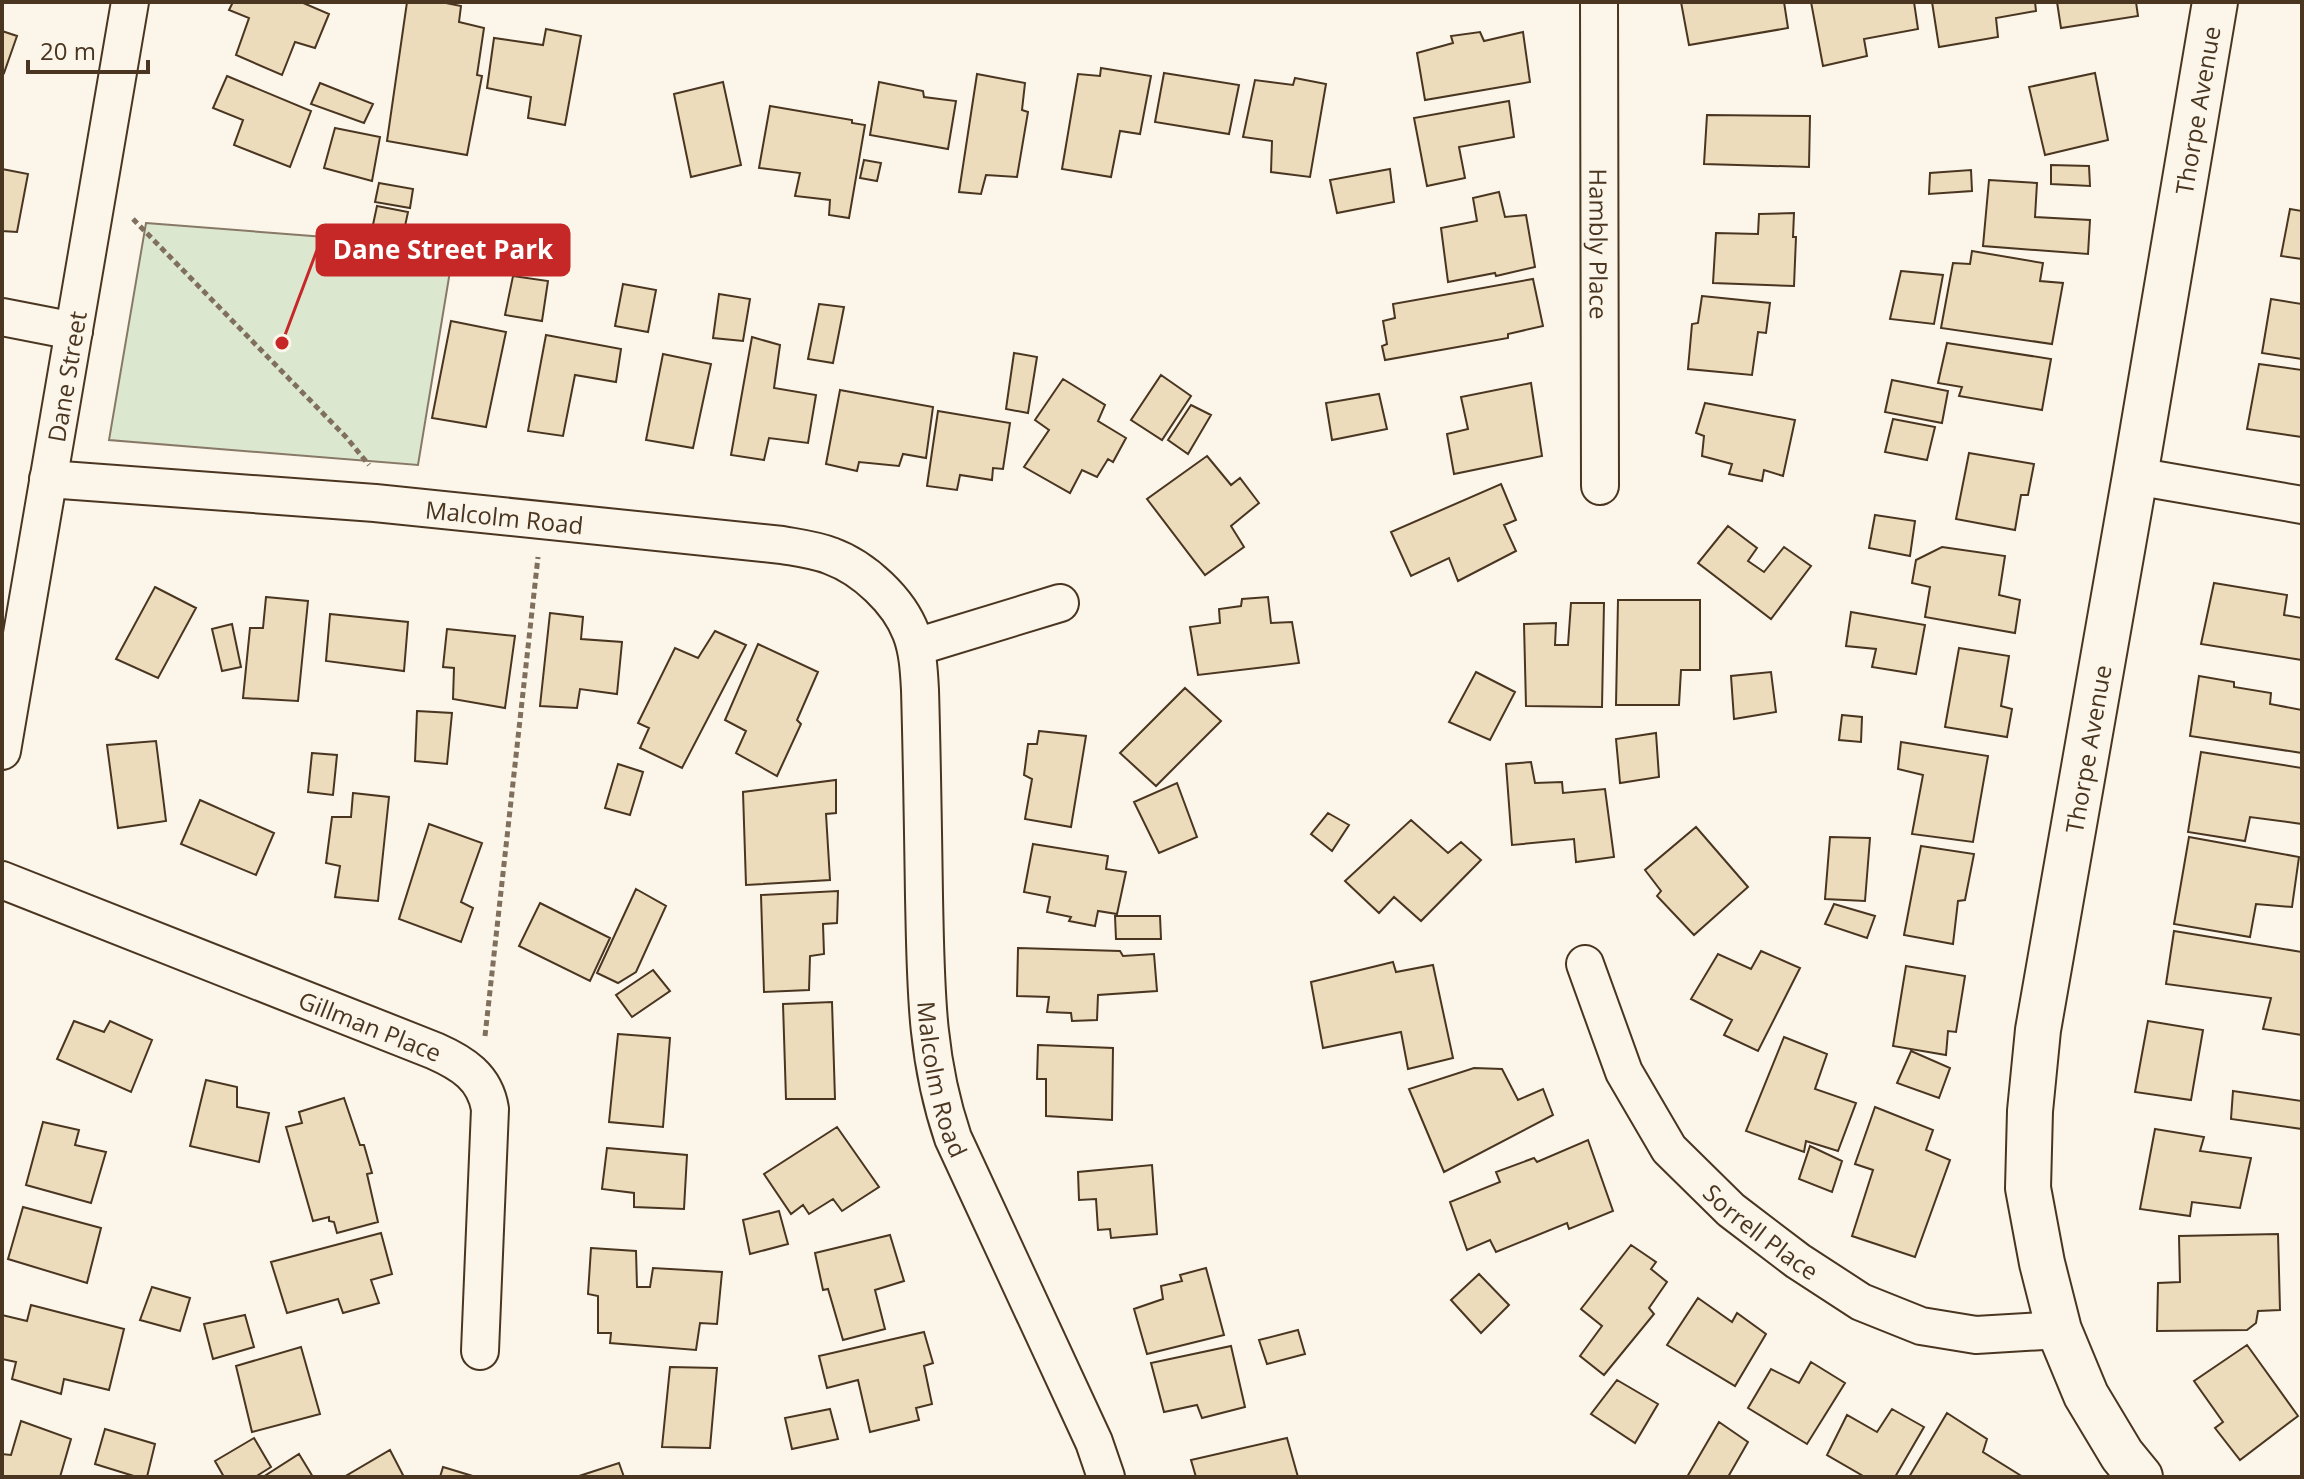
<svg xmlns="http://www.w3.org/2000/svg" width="2304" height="1479" viewBox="0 0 2304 1479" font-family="'Open Sans',sans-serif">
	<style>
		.green { fill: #dce7d0; stroke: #887966; stroke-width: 2 }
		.building { fill: #ecdcbc; stroke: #4a3520; stroke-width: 2 }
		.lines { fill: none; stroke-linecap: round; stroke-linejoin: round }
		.street-casing { stroke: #4a3520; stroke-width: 40 }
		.secondary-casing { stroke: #4a3520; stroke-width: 48 }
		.path { stroke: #7f6f5c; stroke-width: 5; stroke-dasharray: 6 4; stroke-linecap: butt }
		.street { stroke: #fbf6e9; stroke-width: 36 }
		.secondary { stroke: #fbf6e9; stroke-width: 44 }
		.labels { text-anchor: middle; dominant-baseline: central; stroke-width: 6; stroke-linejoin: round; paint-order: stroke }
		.street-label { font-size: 24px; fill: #4a3520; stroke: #fbf6e9 }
		.leader { fill: none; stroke: #c62828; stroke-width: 3 }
		.callout-dot { fill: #c62828; stroke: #fbf6e9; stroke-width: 3 }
		.callout { fill: #c62828; stroke: #c62828; stroke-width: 3 }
		.callout-label { font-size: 26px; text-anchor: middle; font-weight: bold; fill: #fff }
	</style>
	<rect width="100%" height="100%" fill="#fbf6e9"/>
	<path class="green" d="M146,223L454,247L418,465L109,440Z"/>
	<path class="building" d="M233,2H301L329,14L315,48L295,42L282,75L236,55L249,18L229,10Z
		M407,2H441L461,6L459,22L484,28L477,75L482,76L467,155L387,141Z
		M1681,2H1784L1788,28L1689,45Z
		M1811,2H1914L1918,29L1864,39L1867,56L1823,66Z
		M1932,2H2035L2036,11L1996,18L1998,37L1939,47Z
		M2057,2H2136L2138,16L2061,28Z
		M546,29L581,36L565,125L528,118L531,97L487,88L494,38L543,45Z
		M2,31L17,36L4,73L2,72Z
		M1480,32L1484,41L1523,32L1530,82L1425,100L1417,53L1453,43L1451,36Z
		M1101,68L1151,76L1140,134L1120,131L1111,177L1062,169L1078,74L1100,76Z
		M1164,73L1239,85L1229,134L1155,122Z
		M2095,73L2108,140L2045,155L2029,87Z
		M977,74L1025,83L1022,110L1028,112L1017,177L986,175L981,194L959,192Z
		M227,76L311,111L290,167L234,145L243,120L213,108Z
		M1295,78L1326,84L1310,177L1271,172L1272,141L1243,137L1255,80L1293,85Z
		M723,82L741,165L691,177L674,94Z
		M879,82L923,91L924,97L956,101L948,149L870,135Z
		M320,83L373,104L364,123L311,104Z
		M1509,101L1514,137L1459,147L1465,178L1427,186L1414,118Z
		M770,106L852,120V123L865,125L849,218L829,215L830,200L795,196L800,173L759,168Z
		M1707,115L1810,116L1809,167L1704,164Z
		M335,128L380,137L372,181L324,168Z
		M864,160L881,163L877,181L860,178Z
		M2051,165L2089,166L2090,186L2051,184Z
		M2,169L28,174L17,232L2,231Z
		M1390,169L1394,202L1337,213L1330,180Z
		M1971,170L1972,191L1929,194L1930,173Z
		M1989,180L2037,183L2035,217L2090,220L2088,254L1983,246Z
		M379,183L413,189L410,208L375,202Z
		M1499,192L1505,217L1526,215L1535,267L1496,276L1495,273L1448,282L1441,228L1477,221L1473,198Z
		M377,206L408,212L402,240L371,234Z
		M2290,209L2302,211V259L2281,256Z
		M1794,213L1793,237H1796L1794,286L1713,283L1716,233L1758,234L1759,214Z
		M1972,251L2043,263L2040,281L2063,283L2052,344L1941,328L1953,263L1970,264Z
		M1901,271L1943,275L1934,324L1890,319Z
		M513,276L548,281L542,321L505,315Z
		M1533,279L1543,326L1508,334V338L1385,360L1382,346L1387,344L1383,321L1395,318L1393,304Z
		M623,284L656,290L648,332L615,326Z
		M719,294L750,299L743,341L713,338Z
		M1702,296L1770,303L1766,333L1758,332L1752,375L1688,369L1692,324L1698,323Z
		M2271,299L2302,304V359L2262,353Z
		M819,304L844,307L833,363L808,359Z
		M451,321L506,332L486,427L432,418Z
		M546,335L621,349L616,382L575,375L563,436L528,431Z
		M752,337L780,345L774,388L816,395L808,443L769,438L764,460L731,455Z
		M1947,343L2051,359L2042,410L1959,396L1962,387L1938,383Z
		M1014,353L1037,357L1028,413L1006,409Z
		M663,354L711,364L693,448L646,440Z
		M2259,364L2302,370V437L2247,429Z
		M1161,375L1191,396L1162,440L1131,420Z
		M1063,379L1105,405L1098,421L1126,438L1113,462L1108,459L1097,477L1082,470L1070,493L1024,467L1049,430L1035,420Z
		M1892,380L1948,391L1942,423L1885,412Z
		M1531,383L1542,456L1454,474L1447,434L1468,429L1461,397Z
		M840,390L933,407L926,458L903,454L899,466L859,462L857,471L826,464Z
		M1379,394L1387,429L1332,440L1326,403Z
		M1705,403L1795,420L1783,476L1764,470L1762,481L1729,474L1732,464L1702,456L1704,436L1696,433Z
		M1191,405L1211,415L1188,454L1168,440Z
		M938,411L1010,423L1003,469L993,468L992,480L960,475L957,490L927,486Z
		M1893,419L1935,427L1927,460L1885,452Z
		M1969,453L2034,464L2028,495H2021L2015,530L1956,519Z
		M1207,456L1231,485L1240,478L1259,503L1231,526L1244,547L1205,575L1147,499Z
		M1501,484L1516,520L1504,525L1516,551L1458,581L1449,558L1411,576L1391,532Z
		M1875,515L1915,521L1910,556L1869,548Z
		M1728,526L1757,548L1748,561L1764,572L1784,547L1811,566L1771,619L1698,563Z
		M1942,547L2005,556L1999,595L2020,600L2015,633L1925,617L1930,587L1912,583L1916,560Z
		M2214,583L2287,595L2284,615L2302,618V660L2201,644Z
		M155,587L196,608L158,678L116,659Z
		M266,597L308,601L298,701L243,698L250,628H263Z
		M1268,597L1271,623L1292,622L1299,663L1198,675L1190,627L1220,623L1219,609L1241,606L1242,599Z
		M1618,600H1700V670H1681L1679,705H1616Z
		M1571,603H1604L1602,707L1526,706L1524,624L1556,623L1555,645H1568Z
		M1851,612L1925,625L1916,674L1872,667L1876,649L1846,646Z
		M550,613L583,617L581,639L622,642L617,694L580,689L577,708L540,706Z
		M330,614L408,622L404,671L326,661Z
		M232,624L241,667L222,671L212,629Z
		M447,629L515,636L505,708L453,699L454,668L443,667Z
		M715,631L746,645L682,768L640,748L649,728L638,723L675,648L698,658Z
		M758,644L818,672L797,720L801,724L777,776L736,753L746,731L725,720Z
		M1959,648L2009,656L2001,706L2012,709L2007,737L1945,727Z
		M1476,672L1515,692L1490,740L1449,722Z
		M1771,672L1776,712L1734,719L1731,676Z
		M2199,676L2234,682V687L2271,693L2270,704L2302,710V753L2190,736Z
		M1185,688L1221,721L1156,786L1120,753Z
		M417,711L452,713L447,764L415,761Z
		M1842,715L1862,717L1861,742L1839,740Z
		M1039,731L1086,736L1071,827L1025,819L1032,779L1024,775L1028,744H1037Z
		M1656,733L1659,777L1620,783L1616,739Z
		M156,741L166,821L118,828L107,745Z
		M1901,742L1988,756L1973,842L1912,834L1923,775L1898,769Z
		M2201,752L2302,768V824L2250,817L2245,841L2188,832Z
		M312,753L337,755L333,795L308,792Z
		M1531,762L1535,783L1562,782L1563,793L1605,789L1614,857L1576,862L1574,839L1512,845L1506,764Z
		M618,764L643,772L630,815L605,808Z
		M836,780V813L826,814L830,880L746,885L743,792Z
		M1177,783L1197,837L1159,853L1134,802Z
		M353,793L389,797L378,901L335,897L340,866L326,863L332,817H351Z
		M200,800L274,833L256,875L181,844Z
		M1328,813L1349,825L1332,851L1311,834Z
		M1411,820L1448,853L1461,842L1481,860L1421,921L1394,897L1379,913L1345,881Z
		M429,824L482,843L461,902L473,908L461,942L399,919Z
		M1696,827L1748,887L1694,935L1657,896L1661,891L1645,870Z
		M1830,837L1870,838L1865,901L1825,899Z
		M2189,837L2299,857L2292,907L2256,904L2250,937L2174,924Z
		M1033,844L1108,856L1106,869L1126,872L1117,914L1098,911L1095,926L1069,921L1071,917L1047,912L1050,897L1024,892Z
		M1921,846L1974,854L1965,900L1958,901L1953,944L1904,935Z
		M636,889L666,906L636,972L618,983L597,973Z
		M838,891L837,923L823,924L824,954L810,956L809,990L764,992L761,895Z
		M540,903L610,938L590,981L519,946Z
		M1834,904L1875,916L1867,938L1825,924Z
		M1115,916H1160L1161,939H1116Z
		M2174,931L2302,952V1035L2263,1029L2271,998L2166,984Z
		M1018,948L1120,951L1123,956L1154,954L1157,991L1098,995L1097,1020L1072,1021L1071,1013L1047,1012L1049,997L1017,996Z
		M1761,951L1800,968L1758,1051L1724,1035L1732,1020L1691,999L1718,954L1751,969Z
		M1393,962L1396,972L1433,965L1453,1058L1408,1069L1401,1032L1323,1048L1311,982Z
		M1906,966L1965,976L1956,1032L1948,1031L1946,1055L1893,1046Z
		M653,970L670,991L632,1017L616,995Z
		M832,1002L835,1099H786L783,1004Z
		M74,1021L104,1032L110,1021L152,1040L131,1092L57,1059Z
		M2148,1021L2203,1030L2191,1100L2135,1092Z
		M618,1034L670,1038L663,1127L609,1122Z
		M1784,1037L1827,1054L1815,1089L1856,1103L1838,1151L1806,1141L1804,1152L1746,1131Z
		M1038,1045L1113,1048L1112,1120L1046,1116V1079H1037Z
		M1911,1051L1950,1068L1939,1098L1897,1083Z
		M1474,1068L1502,1069L1518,1100L1543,1089L1553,1115L1444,1172L1409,1089Z
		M206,1080L237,1087V1107L269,1113L259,1162L190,1146Z
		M2233,1091L2302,1101V1129L2231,1119Z
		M344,1098L360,1145H364L372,1173L367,1174L378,1222L337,1233L334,1222L329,1221V1217L313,1221L286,1127L302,1123L299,1112Z
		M1875,1107L1933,1130L1926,1150L1950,1160L1915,1257L1852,1236L1873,1170L1855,1164Z
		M43,1122L79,1130L75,1145L106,1152L91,1203L26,1185Z
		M837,1127L879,1187L842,1211L833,1199L809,1214L803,1205L791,1214L764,1174Z
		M2155,1129L2204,1137L2200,1151L2251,1158L2240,1208L2192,1202L2190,1216L2140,1209Z
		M1588,1140L1613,1211L1569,1229L1567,1223L1496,1252L1490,1240L1467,1250L1450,1202L1500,1182L1496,1172L1534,1158L1537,1162Z
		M1810,1146L1842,1161L1832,1192L1799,1179Z
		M607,1148L687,1155L684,1209L634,1207V1193L602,1189Z
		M1152,1165L1157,1234L1111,1238L1110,1229L1098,1230L1096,1199L1079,1200L1078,1172Z
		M23,1207L101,1228L87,1283L8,1259Z
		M779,1211L788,1244L750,1254L743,1220Z
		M381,1233L392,1274L371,1280L379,1303L343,1313L338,1299L287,1313L271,1262Z
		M2278,1234L2280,1310L2258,1311L2256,1323L2247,1330L2157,1331L2158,1283L2180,1282L2179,1236Z
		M890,1235L904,1281L875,1290L885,1329L843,1340L828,1289L823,1290L815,1253Z
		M1631,1245L1656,1262L1651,1269L1667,1282L1649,1308L1654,1314L1604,1375L1580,1356L1602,1326L1581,1309Z
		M591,1248L636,1251L637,1287H650L653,1268L722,1272L717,1324L700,1323L696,1350L610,1343L611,1333H598V1296L588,1294Z
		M1206,1268L1224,1335L1147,1354L1134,1309L1163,1299L1161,1286L1182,1281L1180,1275Z
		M1479,1274L1509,1305L1481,1333L1451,1300Z
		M152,1287L190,1298L180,1331L140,1320Z
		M1698,1298L1732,1322L1737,1313L1766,1334L1735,1386L1667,1345Z
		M31,1305L124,1329L109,1390L64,1379L61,1394L12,1379L16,1362L2,1359V1315L27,1321Z
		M245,1315L254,1347L213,1359L204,1324Z
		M1298,1330L1305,1354L1267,1364L1259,1340Z
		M924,1332L933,1363L924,1366L932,1404L916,1408L919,1420L870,1432L858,1380L827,1388L819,1356Z
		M2247,1345L2298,1416L2240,1460L2215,1428L2223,1422L2194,1381Z
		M1231,1346L1245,1407L1202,1418L1197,1405L1164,1412L1151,1363Z
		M301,1347L320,1414L252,1432L236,1366Z
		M1811,1362L1845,1383L1807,1444L1748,1408L1771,1369L1799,1383Z
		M670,1367L717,1368L710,1448L662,1447Z
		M1617,1380L1658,1404L1635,1443L1591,1414Z
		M830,1409L838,1439L792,1449L785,1418Z
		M1892,1409L1924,1427L1895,1477H1865L1827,1455L1847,1415L1877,1432Z
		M1947,1413L1987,1439L1983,1452L2023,1477H1909Z
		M21,1421L71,1439L60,1477H2V1454L11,1455Z
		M1719,1422L1748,1442L1728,1477H1687Z
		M105,1429L155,1444L147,1477H137L95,1464Z
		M254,1438L271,1467L255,1477H224L215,1461Z
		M1287,1438L1298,1477H1196L1191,1460Z
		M390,1450L404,1477H344Z
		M299,1454L313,1477H263Z
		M619,1463L624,1477H576Z
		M443,1467L476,1477H440Z"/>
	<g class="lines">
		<g class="street-casing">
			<g id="street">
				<path id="s1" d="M1599,2L1600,486"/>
				<path d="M2,317L74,331"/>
				<path d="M2135,476L2302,505"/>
				<path id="s2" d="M48,479L375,503L782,545C799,548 816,550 831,556C864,568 899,601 911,633C918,651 919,671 920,690C922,759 923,828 924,897C926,983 925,1056 953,1138L1094,1442L1106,1477"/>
				<path d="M916,647L1060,603"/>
				<path id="s3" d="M2,751L130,2"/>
				<path id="s4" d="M2,880L435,1051C462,1063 485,1077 490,1109L480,1351"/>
				<path id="s5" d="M1585,964L1624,1072L1669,1149L1731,1210L1798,1261L1861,1302L1921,1326L1976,1335L2059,1330"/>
			</g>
		</g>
		<g class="secondary-casing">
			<g id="secondary">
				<path id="s6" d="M2140,1477L2122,1455L2086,1395L2059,1330L2042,1263L2028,1188L2030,1111L2038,1030L2135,476L2215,2"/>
			</g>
		</g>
		<path class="path" d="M133,219L346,437L369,465
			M485,1036L538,557"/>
		<use href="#street" class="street"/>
		<use href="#secondary" class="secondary"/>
	</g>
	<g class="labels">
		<g class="street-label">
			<text stroke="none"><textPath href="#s6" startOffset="1406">Thorpe Avenue</textPath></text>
			<text stroke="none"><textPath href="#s1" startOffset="242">Hambly Place</textPath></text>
			<text stroke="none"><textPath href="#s3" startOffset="380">Dane Street</textPath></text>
			<text stroke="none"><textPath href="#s2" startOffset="458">Malcolm Road</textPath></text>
			<text stroke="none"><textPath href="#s6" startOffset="758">Thorpe Avenue</textPath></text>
			<text stroke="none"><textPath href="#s4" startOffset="396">Gillman Place</textPath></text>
			<text stroke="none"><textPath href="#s2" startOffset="1350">Malcolm Road</textPath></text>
			<text stroke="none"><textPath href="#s5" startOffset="328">Sorrell Place</textPath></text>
		</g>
	</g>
	<path class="leader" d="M282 343L317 250"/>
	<circle class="callout-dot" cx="282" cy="343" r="8"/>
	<rect class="callout" x="317" y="225" width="252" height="50" rx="8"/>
	<g class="callout-label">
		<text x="443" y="259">Dane Street Park</text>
	</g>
	<rect width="2304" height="1479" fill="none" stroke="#4a3520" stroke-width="8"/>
	<path d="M28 60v12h120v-12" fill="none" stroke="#4a3520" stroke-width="4"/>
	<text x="40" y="60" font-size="24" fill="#4a3520" stroke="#fbf6e9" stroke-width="6" paint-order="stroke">20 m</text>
</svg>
